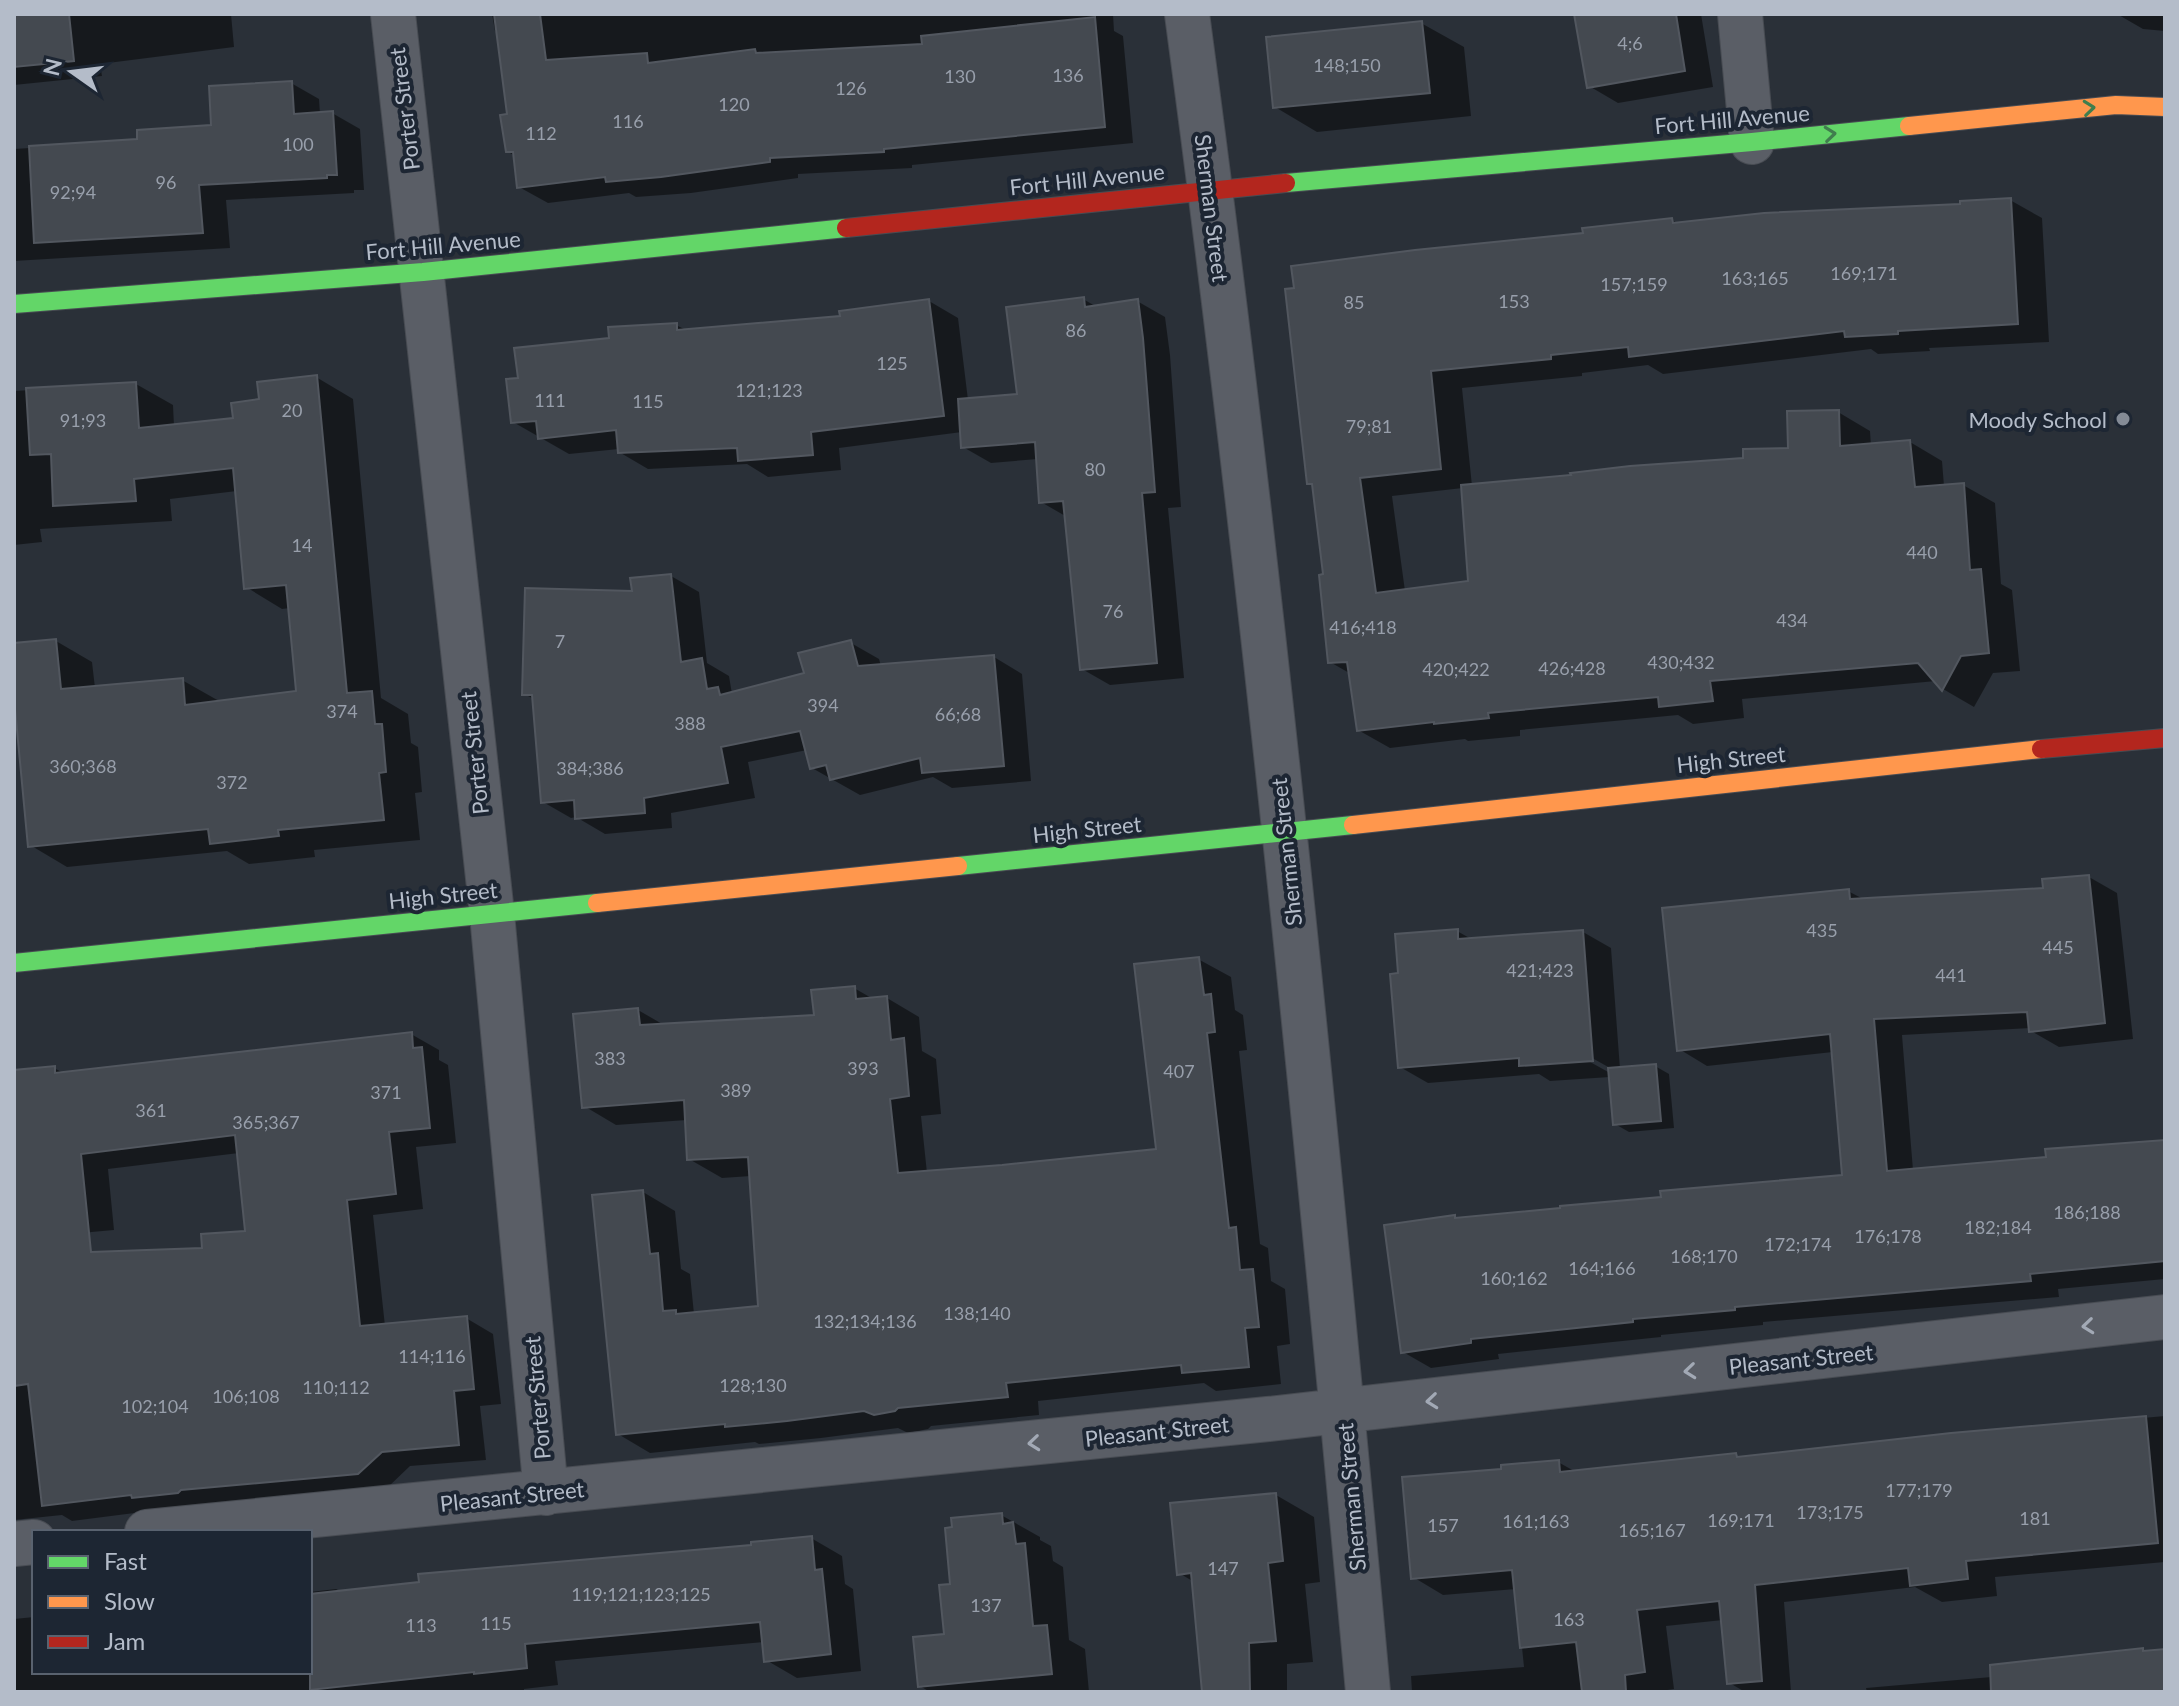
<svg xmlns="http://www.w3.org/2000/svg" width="2179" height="1706" viewBox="0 0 2179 1706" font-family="Lato,sans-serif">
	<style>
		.shadow { fill: #0007; fill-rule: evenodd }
		.building { fill: #444950; stroke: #52575f; stroke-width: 2; fill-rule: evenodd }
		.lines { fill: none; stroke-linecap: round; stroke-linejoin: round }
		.street-casing { stroke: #484c53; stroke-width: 46 }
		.fast-casing { stroke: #484c53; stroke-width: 20 }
		.slow-casing { stroke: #484c53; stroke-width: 20 }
		.jam-casing { stroke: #484c53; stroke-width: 20 }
		.street { stroke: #5a5e66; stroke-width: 44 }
		.fast { stroke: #63d668; stroke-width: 18 }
		.slow { stroke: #ff974d; stroke-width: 18 }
		.jam { stroke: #b3261e; stroke-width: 18 }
		.oneway { stroke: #407e4e }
		.oneway2 { stroke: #a2a9b5 }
		.poi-dot { fill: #848b96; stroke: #1d2633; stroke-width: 3 }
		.labels { text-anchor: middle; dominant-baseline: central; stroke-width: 8; stroke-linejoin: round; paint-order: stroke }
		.number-label { font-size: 18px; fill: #989fab }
		.street-label { font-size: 22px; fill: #b4bcc9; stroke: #1d2633 }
		.poi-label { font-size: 22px; fill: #b4bcc9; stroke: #1d2633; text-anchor: end }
	</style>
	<rect width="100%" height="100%" fill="#2a3038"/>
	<path class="shadow" d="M14,14H231L234,47L100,64L102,76L14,85Z
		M492,14H1113L1114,31L1123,36L1133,143L912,165V168L798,174V178L691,193L636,197L629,193L548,203L519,187L515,156L507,151L510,116L499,33L495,31Z
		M1576,14H1701L1713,87L1618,103L1589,86Z
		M2117,14H2165V31L2143,29Z
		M1421,23L1464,47L1471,116L1317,132L1275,107Z
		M291,83L319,99L320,114L332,113L360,129L364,190H354V193L226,200L230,248L14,261V149L140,141L213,127Z
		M2010,200L2042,218L2049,342L1929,348L1930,351L1878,354L1871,349L1663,374L1648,365L1582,373V376L1462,388L1472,486L1745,460L1790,450L1838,412L1870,431L1871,446L1910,442L1942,461L1944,486L1963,485L1995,503L2001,584L2012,590L2020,671L1993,673L1974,707L1943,689L1936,681L1742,699L1744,718L1693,724L1678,715L1520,730V736L1468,741L1465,739L1390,748L1358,730L1351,674L1330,662L1325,576L1314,486L1309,483L1287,290L1672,220L1679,224L1962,206ZM1463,488L1471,583L1405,591L1392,496Z
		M1083,299L1097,307L1137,301L1165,317L1170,355L1181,507L1168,508L1184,678L1110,685L1082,669L1067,517L1041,502L1038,459L991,463L963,447L962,432L839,448L841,470L768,477L747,464L648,469L619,452V449L569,454L513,422L520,380L611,340L676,325L688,331L842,318L929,301L958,318L968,400L1019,396Z
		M316,377L353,399L381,698L408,714L411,743L418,747L422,792L415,793L420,840L314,850L315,857L249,864L227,851L67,867L30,845L14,677V645L56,641L92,662L95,688L182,680L219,701L298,693L290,608L282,609L246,587L237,491L170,499L172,521L40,529L42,542L14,545V391L136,384L173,405L174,426L235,420L261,401Z
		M671,576L699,592L707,663L729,676L732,694L806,675L851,643L879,659L881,666L994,657L1022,674L1031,781L952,788L933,777L860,795L812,768L807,750L748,762L755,798L671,813L672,828L605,834L576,817L571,818L543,802L534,699L524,694L634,593Z
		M2089,877L2117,893L2133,1039L2059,1047L2031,1031V1028L1902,1035L1913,1170L2048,1159L2165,1141V1279L2058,1289L2059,1297L1763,1322V1325L1661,1335V1337L1498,1354L1499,1359L1431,1368L1403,1352L1454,1218L1458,1220L1664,1199L1844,1177L1833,1052L1707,1066L1679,1049L1848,891L1865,900L2045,890Z
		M1457,931L1473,940L1583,932L1611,948L1620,1069L1655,1066L1669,1074L1674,1128L1629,1132L1615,1124L1610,1077L1550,1081L1539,1074L1428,1083L1400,1067V975ZM1585,1054L1610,1068V1073L1583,1058Z
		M1198,959L1231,977L1235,1010L1243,1015L1247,1050L1239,1051L1260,1244L1268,1248L1271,1281L1285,1289L1290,1344L1277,1346L1281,1384L1216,1391L1204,1383L1038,1401L1039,1415L931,1426L928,1429L908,1433L898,1428L821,1438L759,1444L755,1442L650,1453L618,1434L643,1192L675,1211L681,1269L690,1274L694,1314L760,1308L751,1176L722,1178L689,1159L687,1120L616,1125L584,1106L638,1010L664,1025L816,1017L854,988L875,1000L887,998L919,1017L922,1051L936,1059L941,1114L921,1116L927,1173L1158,1151Z
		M411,1034L439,1050V1060L448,1065L456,1143L416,1147L423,1209L373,1215L385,1326L466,1318L493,1334L501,1404L480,1406L486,1460L410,1466L386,1489L158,1510L72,1521L62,1515L14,1520V1347L204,1250L247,1233L239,1153L108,1169L114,1230L14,1239V1072L54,1068L65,1074Z
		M2165,1416V1562L1995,1577L1997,1596L1942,1602L1915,1587L1784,1602L1791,1692H1745L1728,1682L1723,1620L1666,1626L1674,1689L1654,1692H1412L1411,1676L1524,1667L1516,1589L1443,1595L1413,1577L1503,1471L1558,1462L1576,1472L1736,1455L1741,1458L1951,1435Z
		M1276,1495L1314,1517L1320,1582L1305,1584L1313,1662L1287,1664V1692H1201H1204L1194,1582L1179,1573Z
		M1001,1515L1040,1537V1540L1051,1546L1053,1561L1063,1567L1069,1640L1085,1649L1089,1692H930L920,1686L947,1636L952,1586Z
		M811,1538L842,1556L845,1584L853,1589L861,1671L797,1678L766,1660L764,1642L555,1661L558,1685L524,1689V1692H14V1619L34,1617V1672H310V1592L336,1589L342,1592L754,1547Z
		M2143,1650L2148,1653L2165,1651V1692H1867L1866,1688L2048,1672Z"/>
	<path class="building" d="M14,14H69L74,61L14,67Z
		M494,14H540L546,60L647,53L648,63L755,49L756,53L922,44L921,36L1095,17L1105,127L884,149V152L770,158V162L661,177L606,182L605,177L517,188L513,152H506L500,115L507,114Z
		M1574,14H1676L1685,71L1587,88Z
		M1422,21L1430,93L1273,108L1266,37Z
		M292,81L294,114L333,111L337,175H327V178L199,185L203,233L34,243L29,146L137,139V130L211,125L209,86Z
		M2011,198L2018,324L1898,331V334L1845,337L1844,331L1629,357L1628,347L1551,355V359L1431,371L1441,469L1360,478L1376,593L1468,581L1461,485L1571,475L1570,473L1630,466L1743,458V449L1788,448L1787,411L1839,410L1840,446L1910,440L1915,487L1964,483L1970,570L1981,569L1989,653L1961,656L1942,691L1918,663L1710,681L1713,701L1659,707L1658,697L1488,713L1489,718L1434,724V722L1357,731L1347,662L1328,663L1319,575L1323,574L1312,484H1307L1285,289L1294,288L1291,266L1415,250L1583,233L1582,228L1672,218L1673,223L1764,213L1960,204V201Z
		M1084,297L1085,307L1138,299L1143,338L1155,492L1142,493L1157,663L1080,670L1063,501L1039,503L1035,442L961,448L958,399L1017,394L1006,307Z
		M929,299L944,416L811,432L813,455L738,461L737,448L618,453L616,430L538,439L536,421L511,423L506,379L518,378L514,348L609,338L608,327L677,323V330L840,316L839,311Z
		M317,375L347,693L372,691L375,724H382L386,772L379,773L384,820L278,830L279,836L210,844L208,829L28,847L14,698V643L56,639L61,689L183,678L185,705L296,691L286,585L244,589L233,468L134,479L136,501L53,506L51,454L30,455L26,388L136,382L139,428L233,418L231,403L259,399L257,382Z
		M671,574L681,662L702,658L707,689L718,687L720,695L804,673L798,653L851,640L858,666L994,655L1004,766L922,773L920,758L830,780L826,765L810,769L800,731L721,747L728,783L644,798L645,813L575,819L574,800L541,803L532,695H522L525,588L632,591L630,578Z
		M2089,875L2105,1023L2029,1032L2027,1012L1874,1019L1887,1171L2046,1157L2045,1149L2165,1140V1261L2030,1274L2031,1281L1735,1307V1310L1633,1319V1322L1471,1339V1343L1401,1353L1384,1225L1455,1215V1218L1560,1208V1206L1661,1197L1660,1191L1842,1175L1830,1034L1677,1051L1662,908L1849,889L1850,899L2043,888L2042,879Z
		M1458,929V939L1583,930L1593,1061L1519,1066V1058L1398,1068L1390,974L1398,973L1395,934Z
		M1199,957L1204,995L1211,994L1215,1032L1207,1033L1229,1228L1236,1227L1240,1270L1253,1269L1259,1327L1245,1328L1249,1367L1182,1373L1181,1365L1006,1383L1008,1397L898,1408L895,1411L874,1415L864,1411L787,1421L725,1427V1424L616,1435L592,1195L643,1190L650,1254L658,1253L663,1311L676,1310V1314L758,1306L748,1157L687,1160L684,1100L582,1108L573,1014L638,1008L640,1025L814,1015L811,990L855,986L856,999L887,996L891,1040L904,1038L909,1096L890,1099L898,1173L1002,1165L1156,1149L1134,964Z
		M412,1032L413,1048L422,1047L430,1128L389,1132L396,1194L347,1200L360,1326L467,1316L474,1389L454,1391L459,1445L382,1452L358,1474L181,1490L178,1493L132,1498L131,1495L42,1506L28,1384L14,1386V1070L55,1066V1073ZM235,1135L245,1231L201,1234L202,1248L91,1252L81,1154Z
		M1656,1064L1661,1121L1613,1125L1608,1068Z
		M2146,1416L2158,1543L1966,1561L1968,1579L1910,1586L1908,1568L1755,1585L1762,1681L1727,1684L1719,1601L1637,1610L1645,1672L1625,1675L1626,1692H1582L1576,1642L1520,1648L1512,1570L1411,1579L1402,1477L1501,1469V1465L1559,1460L1560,1472L1736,1453L1737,1457L1951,1433Z
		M1276,1493L1283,1561L1268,1563L1276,1641L1249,1643L1250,1692H1202L1191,1573L1177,1575L1170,1503Z
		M1002,1513L1003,1524L1013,1522L1016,1544L1025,1543L1033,1626L1047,1625L1052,1674L918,1687L913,1637L944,1634L939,1585L950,1584L945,1528L952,1527L951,1518Z
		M812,1536L815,1570L822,1569L831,1654L764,1662L760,1622L525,1644L527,1668L474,1674V1672L310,1690V1594L419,1582L418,1574L751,1545V1542Z
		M2143,1648V1651L2165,1649V1692H1991L1990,1665Z"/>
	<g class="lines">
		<g class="street-casing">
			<path id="street" d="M393,14L492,914L546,1493
				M1187,14C1262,571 1317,1132 1368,1692
				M1740,14L1752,142
				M147,1532L1268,1419L2165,1317
				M14,1544L34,1542"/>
		</g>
		<g class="fast-casing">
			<path id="fast" d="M1286,183L1752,142L1909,126
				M14,304L423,272L846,228
				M958,866L1353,825
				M14,963L597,903"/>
		</g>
		<g class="slow-casing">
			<path id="slow" d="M1909,126L2116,105L2165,107
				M1353,825L2041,749
				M597,903L958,866"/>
		</g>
		<g class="jam-casing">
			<path id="jam" d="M846,228L1286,183
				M2041,749L2165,738"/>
		</g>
		<use href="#street" class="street"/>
		<use href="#fast" class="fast"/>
		<use href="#slow" class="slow"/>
		<use href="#jam" class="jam"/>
	</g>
	<defs><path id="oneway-chevron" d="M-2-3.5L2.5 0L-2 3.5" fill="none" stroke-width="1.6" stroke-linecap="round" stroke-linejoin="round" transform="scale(2)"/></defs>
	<g class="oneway">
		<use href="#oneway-chevron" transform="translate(2089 108) rotate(-6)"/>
		<use href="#oneway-chevron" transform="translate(1830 134) rotate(-6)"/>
	</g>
	<g class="oneway2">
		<use href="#oneway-chevron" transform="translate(2088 1326) rotate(174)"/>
		<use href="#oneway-chevron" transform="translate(1690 1371) rotate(174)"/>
		<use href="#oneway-chevron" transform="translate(1432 1401) rotate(174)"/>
		<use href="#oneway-chevron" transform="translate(1034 1443) rotate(174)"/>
	</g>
	<circle class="poi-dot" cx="2123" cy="419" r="8"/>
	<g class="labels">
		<g class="number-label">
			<text x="1630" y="43">4;6</text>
			<text x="1347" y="65">148;150</text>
			<text x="1068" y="75">136</text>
			<text x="960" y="76">130</text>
			<text x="851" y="88">126</text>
			<text x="734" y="104">120</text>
			<text x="628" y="121">116</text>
			<text x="541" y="133">112</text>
			<text x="298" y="144">100</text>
			<text x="166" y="182">96</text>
			<text x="73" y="192">92;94</text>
			<text x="1864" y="273">169;171</text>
			<text x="1755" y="278">163;165</text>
			<text x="1634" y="284">157;159</text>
			<text x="1514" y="301">153</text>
			<text x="1354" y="302">85</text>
			<text x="1076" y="330">86</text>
			<text x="892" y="363">125</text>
			<text x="769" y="390">121;123</text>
			<text x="550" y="400">111</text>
			<text x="648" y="401">115</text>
			<text x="292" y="410">20</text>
			<text x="83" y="420">91;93</text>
			<text x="1369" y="426">79;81</text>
			<text x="1095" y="469">80</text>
			<text x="302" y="545">14</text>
			<text x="1922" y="552">440</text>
			<text x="1113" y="611">76</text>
			<text x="1792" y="620">434</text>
			<text x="1363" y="627">416;418</text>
			<text x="560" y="641">7</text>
			<text x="1681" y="662">430;432</text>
			<text x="1572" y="668">426;428</text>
			<text x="1456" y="669">420;422</text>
			<text x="823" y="705">394</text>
			<text x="342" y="711">374</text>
			<text x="958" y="714">66;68</text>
			<text x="690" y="723">388</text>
			<text x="83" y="766">360;368</text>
			<text x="590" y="768">384;386</text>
			<text x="232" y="782">372</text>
			<text x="1822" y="930">435</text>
			<text x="2058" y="947">445</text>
			<text x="1540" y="970">421;423</text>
			<text x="1951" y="975">441</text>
			<text x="610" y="1058">383</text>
			<text x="863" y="1068">393</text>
			<text x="1179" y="1071">407</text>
			<text x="736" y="1090">389</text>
			<text x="386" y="1092">371</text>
			<text x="151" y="1110">361</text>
			<text x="266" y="1122">365;367</text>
			<text x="2087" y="1212">186;188</text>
			<text x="1998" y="1227">182;184</text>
			<text x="1888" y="1236">176;178</text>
			<text x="1798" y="1244">172;174</text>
			<text x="1704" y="1256">168;170</text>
			<text x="1602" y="1268">164;166</text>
			<text x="1514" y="1278">160;162</text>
			<text x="977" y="1313">138;140</text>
			<text x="865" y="1321">132;134;136</text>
			<text x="432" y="1356">114;116</text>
			<text x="753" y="1385">128;130</text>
			<text x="336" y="1387">110;112</text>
			<text x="246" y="1396">106;108</text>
			<text x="155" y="1406">102;104</text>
			<text x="1919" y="1490">177;179</text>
			<text x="1830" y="1512">173;175</text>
			<text x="2035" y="1518">181</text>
			<text x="1741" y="1520">169;171</text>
			<text x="1536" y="1521">161;163</text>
			<text x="1443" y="1525">157</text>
			<text x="1652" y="1530">165;167</text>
			<text x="1223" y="1568">147</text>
			<text x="641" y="1594">119;121;123;125</text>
			<text x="986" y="1605">137</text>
			<text x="1569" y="1619">163</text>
			<text x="496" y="1623">115</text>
			<text x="421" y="1625">113</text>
		</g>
		<g class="street-label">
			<text transform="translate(404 109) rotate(-97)">Porter Street</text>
			<text transform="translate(1732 119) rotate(-5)">Fort Hill Avenue</text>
			<text transform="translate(1087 179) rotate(-6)">Fort Hill Avenue</text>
			<text transform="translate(1212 208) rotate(83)">Sherman Street</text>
			<text transform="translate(443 245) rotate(-5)">Fort Hill Avenue</text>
			<text transform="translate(474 753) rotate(-96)">Porter Street</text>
			<text transform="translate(1731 759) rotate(-6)">High Street</text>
			<text transform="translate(1087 829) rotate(-6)">High Street</text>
			<text transform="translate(1286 852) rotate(-96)">Sherman Street</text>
			<text transform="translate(443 895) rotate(-6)">High Street</text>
			<text transform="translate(1801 1359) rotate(-6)">Pleasant Street</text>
			<text transform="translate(537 1398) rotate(-95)">Porter Street</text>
			<text transform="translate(1157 1431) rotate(-6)">Pleasant Street</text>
			<text transform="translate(512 1496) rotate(-6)">Pleasant Street</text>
			<text transform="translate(1351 1497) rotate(-95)">Sherman Street</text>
		</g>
		<g class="poi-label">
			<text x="2107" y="419">Moody School</text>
		</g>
	</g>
	<rect width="2179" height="1706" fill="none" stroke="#b4bcc9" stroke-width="32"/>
	<rect x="32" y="1530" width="280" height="144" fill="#1d2633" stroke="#59626f" stroke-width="2"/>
	<rect x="48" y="1556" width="40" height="12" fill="#63d668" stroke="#59626f" stroke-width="2"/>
	<text x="104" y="1570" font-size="24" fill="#b4bcc9">Fast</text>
	<rect x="48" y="1596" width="40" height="12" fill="#ff974d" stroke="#59626f" stroke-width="2"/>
	<text x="104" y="1610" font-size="24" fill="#b4bcc9">Slow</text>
	<rect x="48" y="1636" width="40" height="12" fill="#b3261e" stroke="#59626f" stroke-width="2"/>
	<text x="104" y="1650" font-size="24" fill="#b4bcc9">Jam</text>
	<g transform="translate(72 72) rotate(284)" stroke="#1d2633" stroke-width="6" paint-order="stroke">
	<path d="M0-6L14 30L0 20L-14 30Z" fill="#b4bcc9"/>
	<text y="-12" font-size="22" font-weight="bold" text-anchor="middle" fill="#b4bcc9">N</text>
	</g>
</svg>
